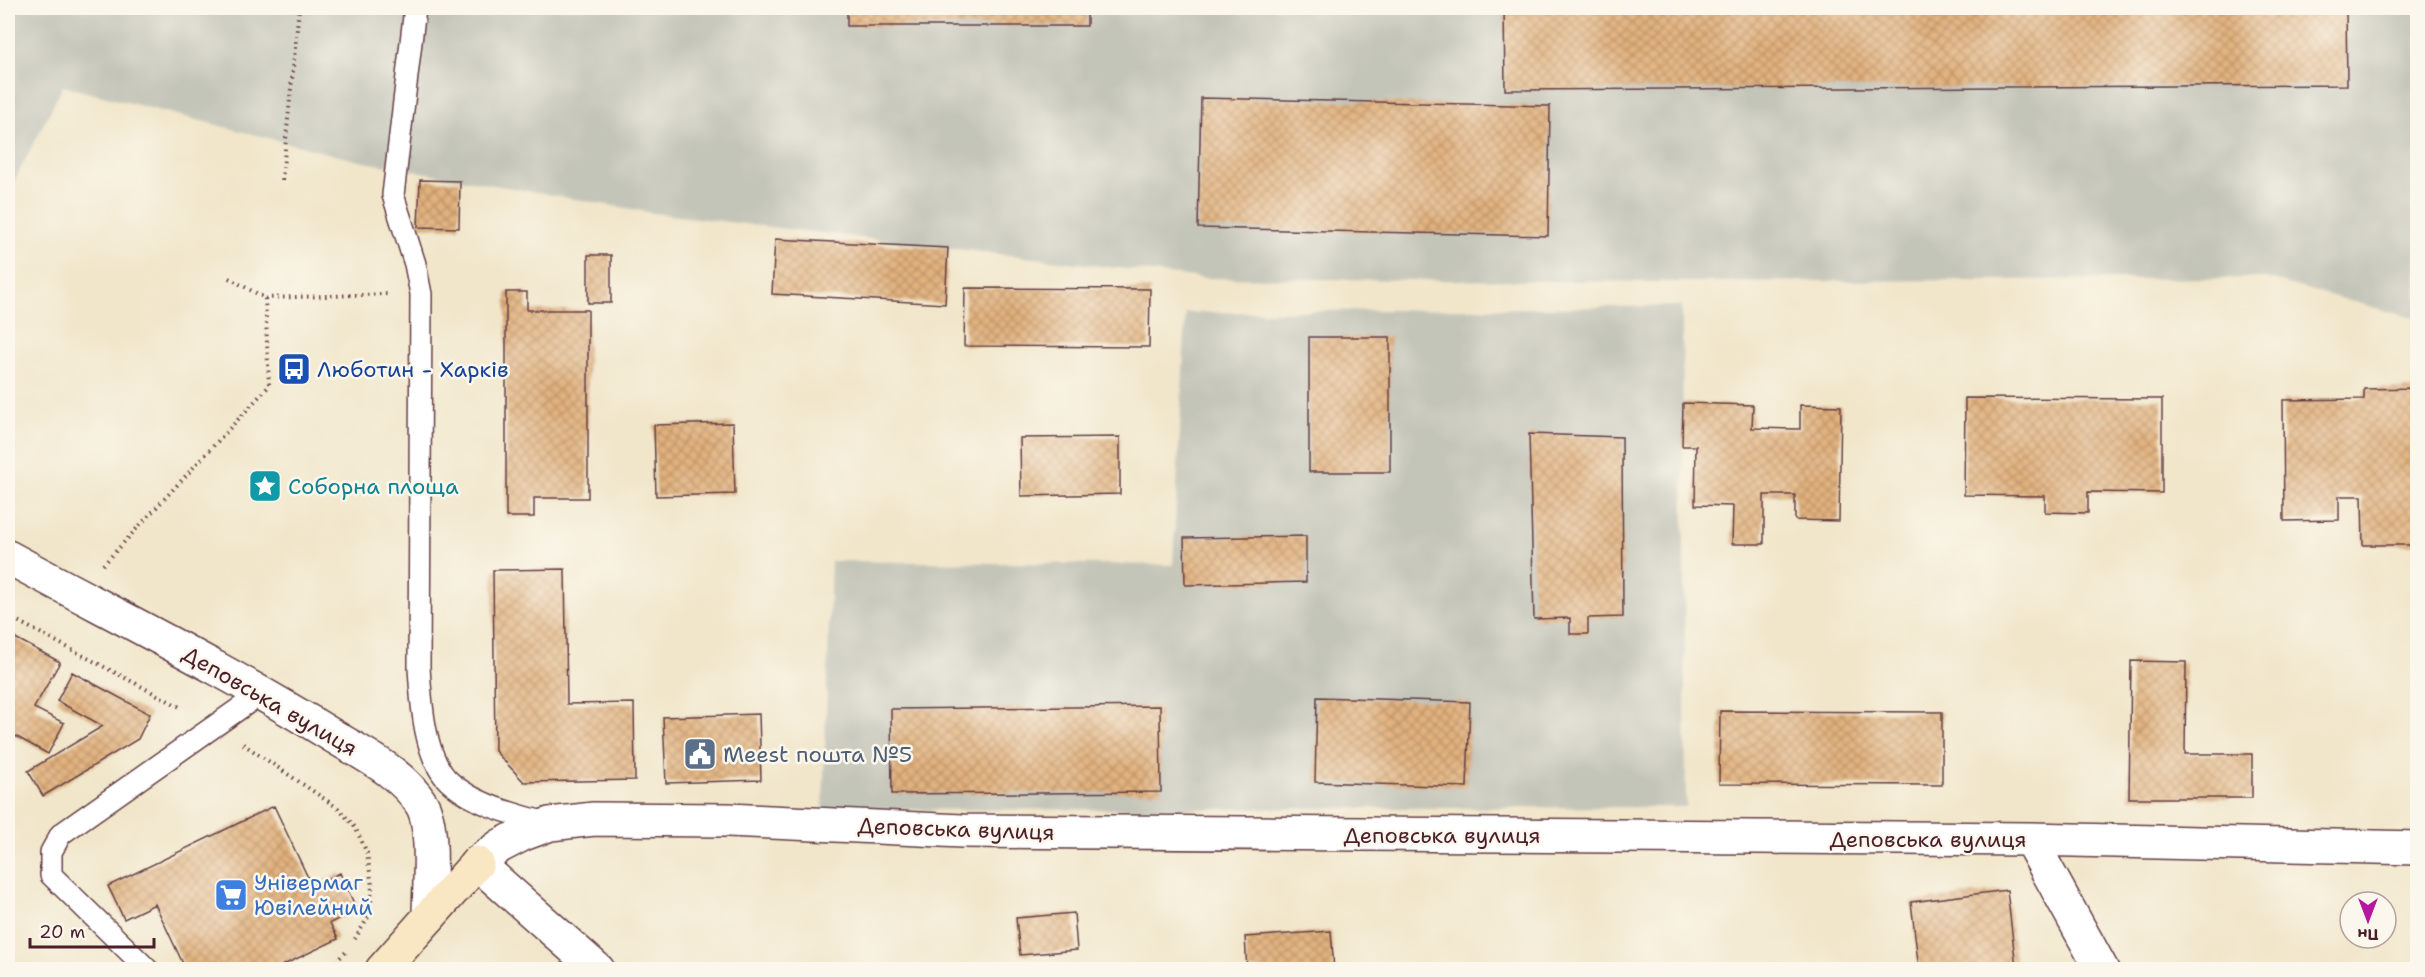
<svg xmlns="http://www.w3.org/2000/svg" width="2425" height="977" viewBox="0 0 2425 977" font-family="'Shantell Sans',sans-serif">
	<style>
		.industrial { fill: #c4c5b9 }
		.building { fill: url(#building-cross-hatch) }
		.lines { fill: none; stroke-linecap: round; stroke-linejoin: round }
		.lane-casing { stroke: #633d43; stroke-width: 24 }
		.street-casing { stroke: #633d43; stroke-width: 36 }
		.secondary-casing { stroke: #633d43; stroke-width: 36 }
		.path { stroke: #633d43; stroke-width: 4; stroke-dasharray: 1.5 4.5; stroke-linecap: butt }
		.lane { stroke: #fff; stroke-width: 21 }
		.street { stroke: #fff; stroke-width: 33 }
		.secondary { stroke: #f9e7c3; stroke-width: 33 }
		.labels { text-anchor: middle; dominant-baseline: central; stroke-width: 5; stroke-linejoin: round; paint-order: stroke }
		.transit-label { font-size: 22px; fill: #164399; stroke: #fbf7ec; text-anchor: start }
		.culture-label { font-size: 22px; fill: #0d838f; stroke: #fbf7ec; text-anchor: start }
		.street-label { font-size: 22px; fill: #4a1f2b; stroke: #fbf7ec }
		.service-label { font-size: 22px; fill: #4e5e75; stroke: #fbf7ec; text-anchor: start }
		.shop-label { font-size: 22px; fill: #366cbe; stroke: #fbf7ec; text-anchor: start }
	</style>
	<defs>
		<pattern id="building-cross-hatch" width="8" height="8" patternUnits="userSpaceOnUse" patternTransform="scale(1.5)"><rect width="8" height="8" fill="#e2b27e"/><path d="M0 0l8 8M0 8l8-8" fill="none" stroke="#b99067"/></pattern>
	</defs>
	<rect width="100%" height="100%" fill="#fbf7ec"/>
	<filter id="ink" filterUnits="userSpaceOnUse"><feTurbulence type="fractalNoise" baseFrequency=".0167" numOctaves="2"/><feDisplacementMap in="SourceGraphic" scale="12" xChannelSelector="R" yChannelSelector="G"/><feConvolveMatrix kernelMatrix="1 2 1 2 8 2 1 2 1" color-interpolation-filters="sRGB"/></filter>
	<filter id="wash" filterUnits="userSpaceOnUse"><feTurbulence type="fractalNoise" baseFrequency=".008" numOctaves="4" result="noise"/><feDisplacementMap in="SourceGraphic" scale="24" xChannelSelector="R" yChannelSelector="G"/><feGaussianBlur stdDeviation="1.35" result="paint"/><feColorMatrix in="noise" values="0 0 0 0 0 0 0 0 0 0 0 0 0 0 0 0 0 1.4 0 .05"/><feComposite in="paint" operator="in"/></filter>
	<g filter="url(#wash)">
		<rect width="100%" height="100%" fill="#f1e6ca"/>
		<path class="industrial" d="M8,8H2417V319L2265,278L1669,282L1202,278L653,213L359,161L63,86L8,193Z
			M1682,306L1686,807L823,810L831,561L1173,565L1186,313Z"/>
		<g id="blocks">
			<path class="building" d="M847,8H1087V26H847Z
				M1504,8H2346L2347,85L1505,90Z
				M1201,98L1550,106L1548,236L1198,228Z
				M420,180L460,181L459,228L418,227Z
				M775,239L948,248L945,304L772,294Z
				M588,255H611V303H588Z
				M965,288L1150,289L1149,347L964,346Z
				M506,292H527V310H588V498H534V517H506Z
				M1309,337H1390V472H1309Z
				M2418,388V545H2363L2362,496H2339V520L2284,521L2283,400L2364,399V389Z
				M1965,398L2162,399V493L2088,492V513L2045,512V496L1964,495Z
				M1683,403L1753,405L1752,428L1800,429V405L1841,406L1839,521L1795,520V495H1764V544H1732L1733,506L1695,505L1696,446H1682Z
				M733,423L735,494L656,496L654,425Z
				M1529,434L1622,437L1623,617L1588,618V634H1570V618L1534,619Z
				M1120,437V494L1021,496L1020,438Z
				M1306,536V582L1185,585L1184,538Z
				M565,569L567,704L634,703L635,780L524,782L495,751L493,570Z
				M8,634L60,662L34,708L64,723L48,754L8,732Z
				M2131,661L2186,662L2185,754H2252V798H2129Z
				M72,672L150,714L138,739L43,796L28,771L103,726L57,701Z
				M1317,697L1470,702L1467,787L1315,782Z
				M1160,706L1161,792L892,794L891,709Z
				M1720,711L1942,712V785L1719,784Z
				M759,714L761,780L666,783L663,717Z
				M274,806L312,886L340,873L357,910L330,923L338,939L273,970H186L155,904L124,919L108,886Z
				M2007,890L2016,967L1992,970H1919L1911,902Z
				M1074,913L1077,950L1020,955L1016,918Z
				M1331,931L1334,970H1247L1245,937Z"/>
		</g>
	</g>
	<g filter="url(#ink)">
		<use href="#blocks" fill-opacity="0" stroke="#633d43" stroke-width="1.5"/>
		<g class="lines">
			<g class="lane-casing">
				<path id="lane" d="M415,8L393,195L415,264L421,294L419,667C421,701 424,762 452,784C480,807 516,814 549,824
					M148,970L51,875V852L61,834L263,692"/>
			</g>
			<g class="street-casing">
				<path id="street" d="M8,557C117,616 228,671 333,736C364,755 403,773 422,805C435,828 429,889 429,917
					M2030,839L2102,970
					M598,970L477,863L500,846L523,834L550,824L594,819L728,820L962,831L2030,839L2418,848"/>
			</g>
			<g class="secondary-casing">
				<path id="secondary" d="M382,970L477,863"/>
			</g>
			<path class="path" d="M282,180L299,8
				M265,298L390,294
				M103,565L269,386L265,298L225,276
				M8,616L182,708
				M243,744L338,808L355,827L367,853L372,886L370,914L355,939
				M327,970L348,950"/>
			<use href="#lane" class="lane"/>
			<use href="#street" class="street"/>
			<use href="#secondary" class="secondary"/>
		</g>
	</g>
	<defs>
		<g id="bus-square" transform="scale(1.725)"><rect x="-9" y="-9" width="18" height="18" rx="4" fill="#1a4fb4" stroke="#fbf7ec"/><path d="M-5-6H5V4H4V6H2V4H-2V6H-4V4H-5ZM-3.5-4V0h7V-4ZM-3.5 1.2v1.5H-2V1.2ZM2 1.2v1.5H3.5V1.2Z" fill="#fff"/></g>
		<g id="sight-square" transform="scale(1.725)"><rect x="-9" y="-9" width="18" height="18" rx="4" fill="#0f9aa8" stroke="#fbf7ec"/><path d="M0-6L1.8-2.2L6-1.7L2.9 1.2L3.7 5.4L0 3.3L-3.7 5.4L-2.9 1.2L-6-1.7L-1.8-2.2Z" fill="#fff"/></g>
		<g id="civic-square" transform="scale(1.725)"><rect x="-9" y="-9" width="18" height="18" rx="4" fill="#5c6f8a" stroke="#fbf7ec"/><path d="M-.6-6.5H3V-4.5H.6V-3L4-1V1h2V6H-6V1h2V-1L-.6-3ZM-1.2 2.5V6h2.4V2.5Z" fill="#fff"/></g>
		<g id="supermarket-square" transform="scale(1.725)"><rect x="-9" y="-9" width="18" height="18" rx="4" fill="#3f7fe0" stroke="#fbf7ec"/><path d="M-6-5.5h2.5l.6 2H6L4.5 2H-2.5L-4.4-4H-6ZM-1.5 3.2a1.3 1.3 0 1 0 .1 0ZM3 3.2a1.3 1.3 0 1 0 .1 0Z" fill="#fff"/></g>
	</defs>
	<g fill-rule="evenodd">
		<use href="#bus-square" x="294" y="369"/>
		<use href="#sight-square" x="265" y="486"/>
		<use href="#civic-square" x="700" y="754"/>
		<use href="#supermarket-square" x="231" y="895"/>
	</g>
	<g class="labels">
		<g class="transit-label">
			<text x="317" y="369">Люботин - Харків</text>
		</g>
		<g class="culture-label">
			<text x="288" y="486">Соборна площа</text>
		</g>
		<g class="street-label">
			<text transform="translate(270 701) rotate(30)">Деповська вулиця</text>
			<text transform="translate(956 829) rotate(2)">Деповська вулиця</text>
			<text x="1442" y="835">Деповська вулиця</text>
			<text x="1928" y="839">Деповська вулиця</text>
		</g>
		<g class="service-label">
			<text x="723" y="754">Meest пошта №5</text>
		</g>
		<g class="shop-label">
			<text x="254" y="882">Універмаг<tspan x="254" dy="25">Ювілейний</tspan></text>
		</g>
	</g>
	<rect width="2425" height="977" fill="none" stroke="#fbf7ec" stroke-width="30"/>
	<g transform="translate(2368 920) rotate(180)"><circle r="28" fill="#fbf7ec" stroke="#b4a19f" stroke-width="1.5"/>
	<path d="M0-4.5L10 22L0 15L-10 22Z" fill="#b5179e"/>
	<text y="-9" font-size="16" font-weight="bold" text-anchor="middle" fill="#4a1f2b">Пн</text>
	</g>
	<path d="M30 938v9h124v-9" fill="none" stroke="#4a1f2b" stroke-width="3"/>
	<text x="39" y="938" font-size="18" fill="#4a1f2b" stroke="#fbf7ec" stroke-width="4.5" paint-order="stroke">20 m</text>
</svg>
